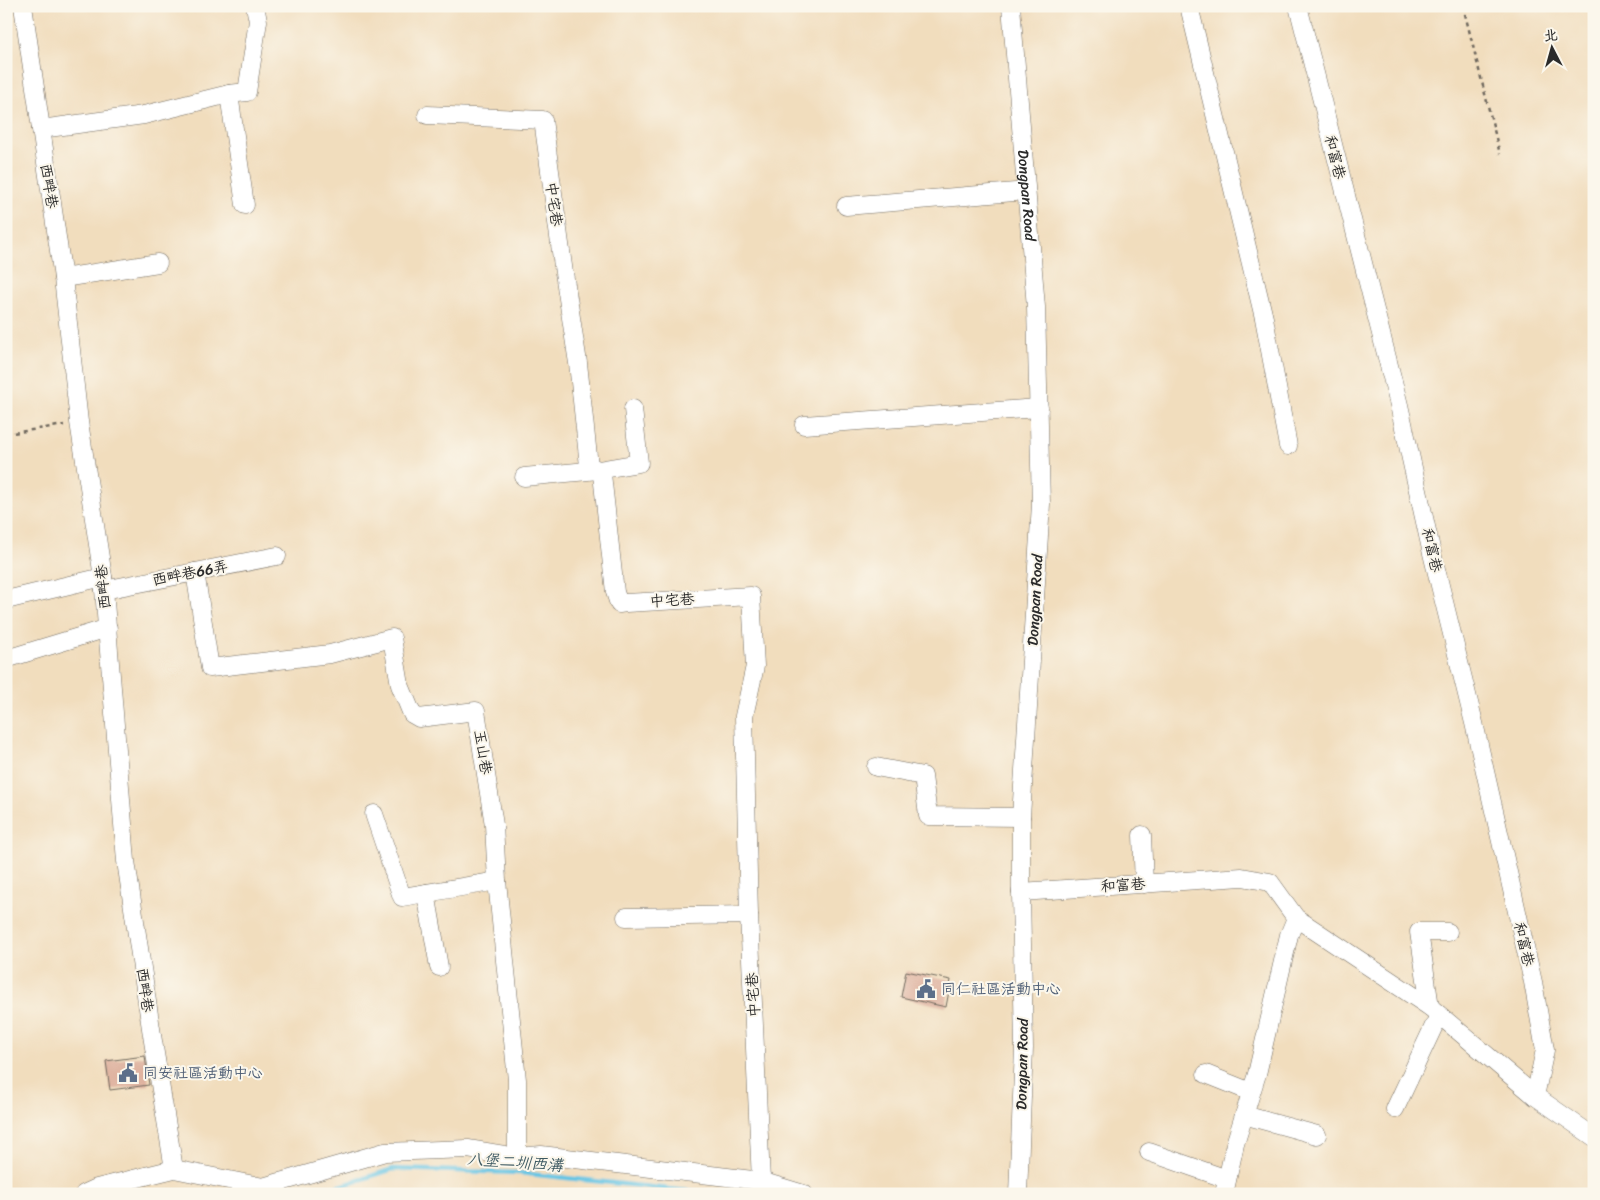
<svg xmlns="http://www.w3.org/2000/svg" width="1600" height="1200" viewBox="0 0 1600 1200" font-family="Sriracha,'LXGW WenKai TC',sans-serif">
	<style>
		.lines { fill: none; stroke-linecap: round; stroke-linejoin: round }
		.stream { stroke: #66c5e4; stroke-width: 4.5 }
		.building { fill: #dcac98 }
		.minor-casing { stroke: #70695e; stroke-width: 19 }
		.path { stroke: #70695e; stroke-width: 2.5; stroke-dasharray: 4 4; stroke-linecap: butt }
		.minor { stroke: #fff; stroke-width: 18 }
		.labels { text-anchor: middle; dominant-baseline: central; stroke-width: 4; stroke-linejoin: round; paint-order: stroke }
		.street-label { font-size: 15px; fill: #2b2b2b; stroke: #fbf7ec }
		.service-label { font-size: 15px; fill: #4e5e75; stroke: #fbf7ec; text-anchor: start }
		.water-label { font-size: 16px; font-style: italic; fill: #3d5962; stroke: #fbf7ec }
	</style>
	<rect width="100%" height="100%" fill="#fbf7ec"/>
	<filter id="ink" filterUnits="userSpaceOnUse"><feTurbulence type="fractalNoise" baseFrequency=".02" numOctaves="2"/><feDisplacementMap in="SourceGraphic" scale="10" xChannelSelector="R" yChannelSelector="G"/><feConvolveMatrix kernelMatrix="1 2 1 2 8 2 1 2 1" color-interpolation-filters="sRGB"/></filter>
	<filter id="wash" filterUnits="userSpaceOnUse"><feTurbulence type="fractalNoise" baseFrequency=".0096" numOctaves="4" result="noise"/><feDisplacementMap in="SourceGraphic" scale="20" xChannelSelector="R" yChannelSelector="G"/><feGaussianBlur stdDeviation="1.12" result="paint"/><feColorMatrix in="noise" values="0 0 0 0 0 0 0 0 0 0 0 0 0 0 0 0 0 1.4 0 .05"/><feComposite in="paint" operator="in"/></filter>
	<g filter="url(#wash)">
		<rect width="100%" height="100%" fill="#f1ddbd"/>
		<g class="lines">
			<path class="stream" d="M316,1194L393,1169L520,1173L715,1194"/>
		</g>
		<g id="blocks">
			<path class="building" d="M906,971L951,980L946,1007L901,997Z
				M145,1056L149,1085L110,1090L106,1061Z"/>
		</g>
	</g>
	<g filter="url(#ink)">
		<use href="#blocks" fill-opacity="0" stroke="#70695e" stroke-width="1"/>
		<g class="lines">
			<g class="minor-casing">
				<g id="minor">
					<path d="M23,6L63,278L79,422L103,577L126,861L152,1035L174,1169"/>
					<path id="s1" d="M1011,6L1036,307L1041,504L1021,817V892L1024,1048L1018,1194"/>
					<path d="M1189,6L1264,318L1288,446"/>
					<path d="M1298,6L1399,405L1431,549L1474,723L1533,982L1545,1050L1535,1096"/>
					<path d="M229,94L247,92L258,21L255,6"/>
					<path d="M427,115L543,120L563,266L578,363L589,466L598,470L602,474L615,592L619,604L626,603L751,596L755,666L744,716L749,915L761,1181"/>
					<path d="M41,129L144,115L229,94L245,205"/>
					<path d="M846,206L1026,191"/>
					<path d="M63,278L158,263"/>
					<path d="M804,425L1039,408"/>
					<path d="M524,477L598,470L639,463L633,409"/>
					<path d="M195,572L210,668L330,654L392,638L400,685L412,714L419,718L476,711L494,825L497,881L517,1080V1157"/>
					<path d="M104,590L277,556"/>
					<path d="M6,600L103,577"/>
					<path d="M6,659L108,628"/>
					<path d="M876,767L923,776L928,816L1021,817"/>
					<path d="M374,814L402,897L497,881"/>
					<path d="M1142,835L1144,884"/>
					<path d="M1021,892L1242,877L1270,882L1296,918L1430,1007L1535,1096L1594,1137"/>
					<path d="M426,893L439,967"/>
					<path d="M626,917L749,915"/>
					<path d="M1430,1007L1419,932H1448"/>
					<path d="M1206,1074L1251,1092"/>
					<path d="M1395,1109L1439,1015"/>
					<path d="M1244,1115L1317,1135"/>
					<path d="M1149,1152L1227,1179"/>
					<path d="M84,1194L97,1188L174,1169L263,1187"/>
					<path d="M253,1194L263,1187L385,1152L468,1149L517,1157L541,1155L761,1181L804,1194"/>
					<path d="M1224,1194L1235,1144L1257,1074L1289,935L1296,918"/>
				</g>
			</g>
			<path class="path" d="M1463,6L1500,154
				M6,434L64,425"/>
			<use href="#minor" class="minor"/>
		</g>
	</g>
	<defs>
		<g id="civic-bare" transform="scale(1.5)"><path d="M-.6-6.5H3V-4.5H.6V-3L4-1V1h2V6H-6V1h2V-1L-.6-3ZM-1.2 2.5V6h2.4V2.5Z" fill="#5c6f8a" stroke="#fbf7ec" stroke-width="2.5" paint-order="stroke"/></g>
	</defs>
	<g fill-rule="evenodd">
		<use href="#civic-bare" x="926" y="989"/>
		<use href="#civic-bare" x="128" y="1073"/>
	</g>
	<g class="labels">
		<g class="street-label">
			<text transform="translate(1335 157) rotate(76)">和富巷</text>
			<text transform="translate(49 186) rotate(81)">西畔巷</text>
			<text stroke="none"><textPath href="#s1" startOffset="190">Dongpan Road</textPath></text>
			<text transform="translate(554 204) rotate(82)">中宅巷</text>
			<text transform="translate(1432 550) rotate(77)">和富巷</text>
			<text transform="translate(190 573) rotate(-11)">西畔巷66弄</text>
			<text transform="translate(103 587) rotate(-96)">西畔巷</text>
			<text transform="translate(672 600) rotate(-3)">中宅巷</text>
			<text transform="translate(1035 600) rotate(-87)">Dongpan Road</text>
			<text transform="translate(483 752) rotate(81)">玉山巷</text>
			<text transform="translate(1123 885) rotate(-4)">和富巷</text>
			<text transform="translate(1524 944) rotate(77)">和富巷</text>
			<text transform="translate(145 990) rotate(82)">西畔巷</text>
			<text transform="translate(753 995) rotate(-93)">中宅巷</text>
			<text transform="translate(1022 1064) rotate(-89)">Dongpan Road</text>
		</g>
		<g class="service-label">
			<text x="941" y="989">同仁社區活動中心</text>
			<text x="143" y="1073">同安社區活動中心</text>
		</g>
		<g class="water-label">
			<text transform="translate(515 1162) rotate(4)">八堡二圳西溝</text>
		</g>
	</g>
	<rect width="1600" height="1200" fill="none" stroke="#fbf7ec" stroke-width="25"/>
	<g transform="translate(1552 48) rotate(354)" stroke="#fbf7ec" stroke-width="4" paint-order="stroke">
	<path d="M0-4L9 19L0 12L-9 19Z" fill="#2b2b2b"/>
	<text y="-8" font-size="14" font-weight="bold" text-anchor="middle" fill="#2b2b2b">北</text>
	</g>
</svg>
